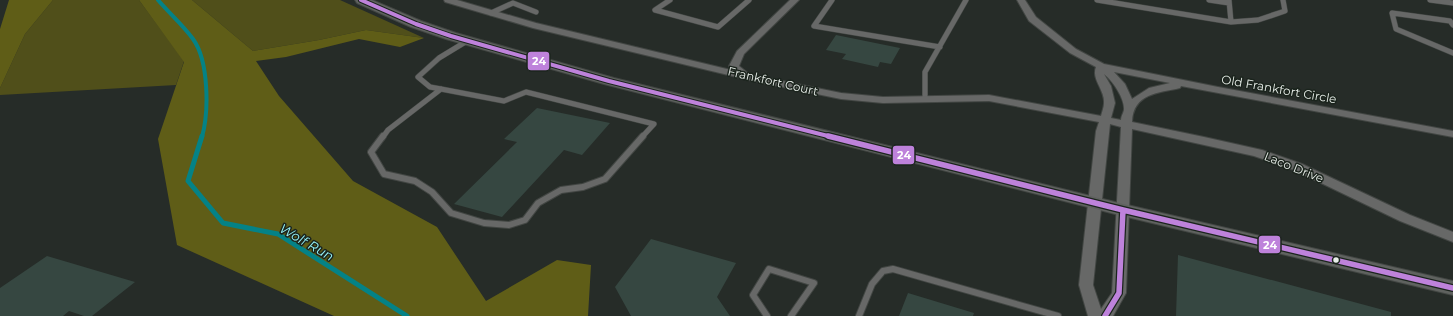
<svg xmlns="http://www.w3.org/2000/svg" width="1453" height="316" viewBox="0 0 1453 316" font-family="Montserrat,sans-serif">
	<style>
		.green { fill: #504f1a }
		.forest { fill: #5f5d17 }
		.lines { fill: none; stroke-linecap: round; stroke-linejoin: round }
		.stream-far1 { stroke: #048286; stroke-width: 4 }
		.stream { stroke: #048286; stroke-width: 5 }
		.building { fill: #364741 }
		.service-far1-casing { stroke: #424643; stroke-width: 6 }
		.service-casing { stroke: #424643; stroke-width: 8 }
		.minor-casing { stroke: #424643; stroke-width: 2 }
		.secondary-casing { stroke: #424643; stroke-width: 2 }
		.service-far1 { stroke: #676867; stroke-width: 5 }
		.service { stroke: #676867; stroke-width: 6 }
		.minor { fill: #676867; fill-rule: evenodd }
		.secondary { fill: #5f625f; fill-rule: evenodd }
		.bus-1-far1-casing { stroke: #1b241d; stroke-width: 6 }
		.bus-1-casing { stroke: #1b241d; stroke-width: 8 }
		.bus-1-far1 { stroke: #be82db; stroke-width: 4 }
		.bus-1 { stroke: #be82db; stroke-width: 5.5 }
		.bus-dot { fill: #e8eee9; stroke: #1b241d; stroke-width: 1.5 }
		.labels { text-anchor: middle; dominant-baseline: central; stroke-width: 3; stroke-linejoin: round; paint-order: stroke }
		.street-label { font-size: 12px; fill: #e8eee9; stroke: #1b241d }
		.water-label { font-size: 13px; font-style: italic; fill: #96f6fa; stroke: #1b241d }
		.line-badge { stroke: #1b241d; stroke-width: 1.5 }
		.badge-label { font-size: 11px; text-anchor: middle; font-weight: bold; fill: #fff }
	</style>
	<rect width="100%" height="100%" fill="#262c28"/>
	<path class="green" d="M53,0H139L184,61L176,85L0,95V88L25,34Z
		M192,0H340L424,38L366,30L319,40L253,51Z"/>
	<path class="forest" d="M9,0H53L25,34L0,88V29Z
		M139,0H192L253,51L319,40L366,30L424,38L400,47L359,39L286,57L256,61L279,96L353,181L437,227L486,301L557,260L591,265L588,316H334L177,245L158,139L184,62Z"/>
	<g class="lines">
		<path class="stream-far1" d="M158,0C169,13 183,25 193,39C209,61 209,112 202,137"/>
		<path class="stream" d="M202,136L188,181L223,223L278,234L407,316"/>
	</g>
	<path class="building" d="M836,35L900,48L891,64L880,62L878,67L842,59L846,54L826,50Z
		M537,108L610,123L582,155L564,150L502,217L454,204L517,142L504,139Z
		M651,239L736,263L717,297L730,316H631L615,287Z
		M1178,255L1391,312V316H1176Z
		M47,256L135,282L92,316H84L69,311L63,316H0V288Z
		M908,293L974,313L973,316H899Z"/>
	<g class="lines">
		<g class="service-far1-casing">
			<path id="service-far1" d="M670,0L655,10L718,27L749,0
				M832,0L814,26L940,47
				M1097,0L1231,22L1258,20L1285,11L1283,0
				M1209,0L1229,3
				M1229,0L1231,22
				M1430,0L1453,3
				M491,13L513,3L536,12
				M1453,25L1450,21L1392,13L1396,29L1453,53
				M441,89L504,101L526,92L654,124L642,137
				M441,89L430,87L418,77L439,58L467,41
				M925,99V72L966,0
				M383,137L388,130L441,89"/>
		</g>
		<g class="service-casing">
			<path id="service" d="M383,136L371,152L384,174L415,181L432,192L451,213L484,223L509,225L525,220L538,203L561,190L583,187L605,179L643,136
				M767,316L753,295L769,269L814,283L791,316
				M859,316L872,284L883,271L893,269L1058,316"/>
		</g>
		<g class="minor-casing">
			<path id="minor" d="M444,0H457L536,23L731,70L729,66L737,51L790,0H799L744,54L739,66L749,74L841,93L883,97L989,95L1101,116C1102,112 1104,107 1104,103C1105,90 1091,79 1096,67L1070,53L1029,21L1017,0H1025L1036,17L1076,49L1104,64L1218,87L1453,131V137L1181,86L1180,88C1159,93 1133,93 1132,122L1204,137L1262,150L1302,164L1410,215L1453,232V242L1400,221L1294,170L1254,156L1132,129L1126,293L1113,316H1088L1079,285L1096,131L1099,122L989,101L883,103L841,99L749,80L533,28L445,2ZM1114,72L1170,83L1149,88L1132,99L1125,84ZM1104,74C1113,81 1125,99 1124,110C1123,114 1121,116 1121,120L1111,118L1115,103L1111,86ZM1110,124L1121,127L1112,293L1101,309L1093,285Z"/>
		</g>
		<g class="secondary-casing">
			<path id="secondary" d="M355,0H372L421,21L456,33L614,78L1123,204L1453,281V295L1123,216L604,84L446,39L411,27L357,3Z"/>
		</g>
		<use href="#service-far1" class="service-far1"/>
		<use href="#service" class="service"/>
		<use href="#minor" class="minor"/>
		<use href="#secondary" class="secondary"/>
		<g class="bus-1-far1-casing">
			<path id="bus-1-far1" d="M361,0L416,24L451,36L609,81L832,137"/>
		</g>
		<g class="bus-1-casing">
			<path id="bus-1" d="M828,136L1123,210L1453,288
				M1105,316L1119,293L1123,210"/>
		</g>
		<use href="#bus-1-far1" class="bus-1-far1"/>
		<use href="#bus-1" class="bus-1"/>
	</g>
	<circle class="bus-dot" cx="1336" cy="260" r="3.5"/>
	<g class="labels">
		<g class="street-label">
			<text transform="translate(773 81) rotate(13)">Frankfort Court</text>
			<text transform="translate(1279 89) rotate(10)">Old Frankfort Circle</text>
			<text transform="translate(1294 167) rotate(22)">Laco Drive</text>
		</g>
		<g class="water-label">
			<text transform="translate(307 242) rotate(30)">Wolf Run</text>
		</g>
	</g>
	<g class="line-badge">
		<rect x="527" y="51" width="23" height="20" rx="4" fill="#be82db"/>
		<rect x="892" y="145" width="23" height="20" rx="4" fill="#be82db"/>
		<rect x="1258" y="235" width="23" height="19" rx="4" fill="#be82db"/>
	</g>
	<g class="badge-label">
		<text x="539" y="65">24</text>
		<text x="904" y="159">24</text>
		<text x="1270" y="249">24</text>
	</g>
</svg>
